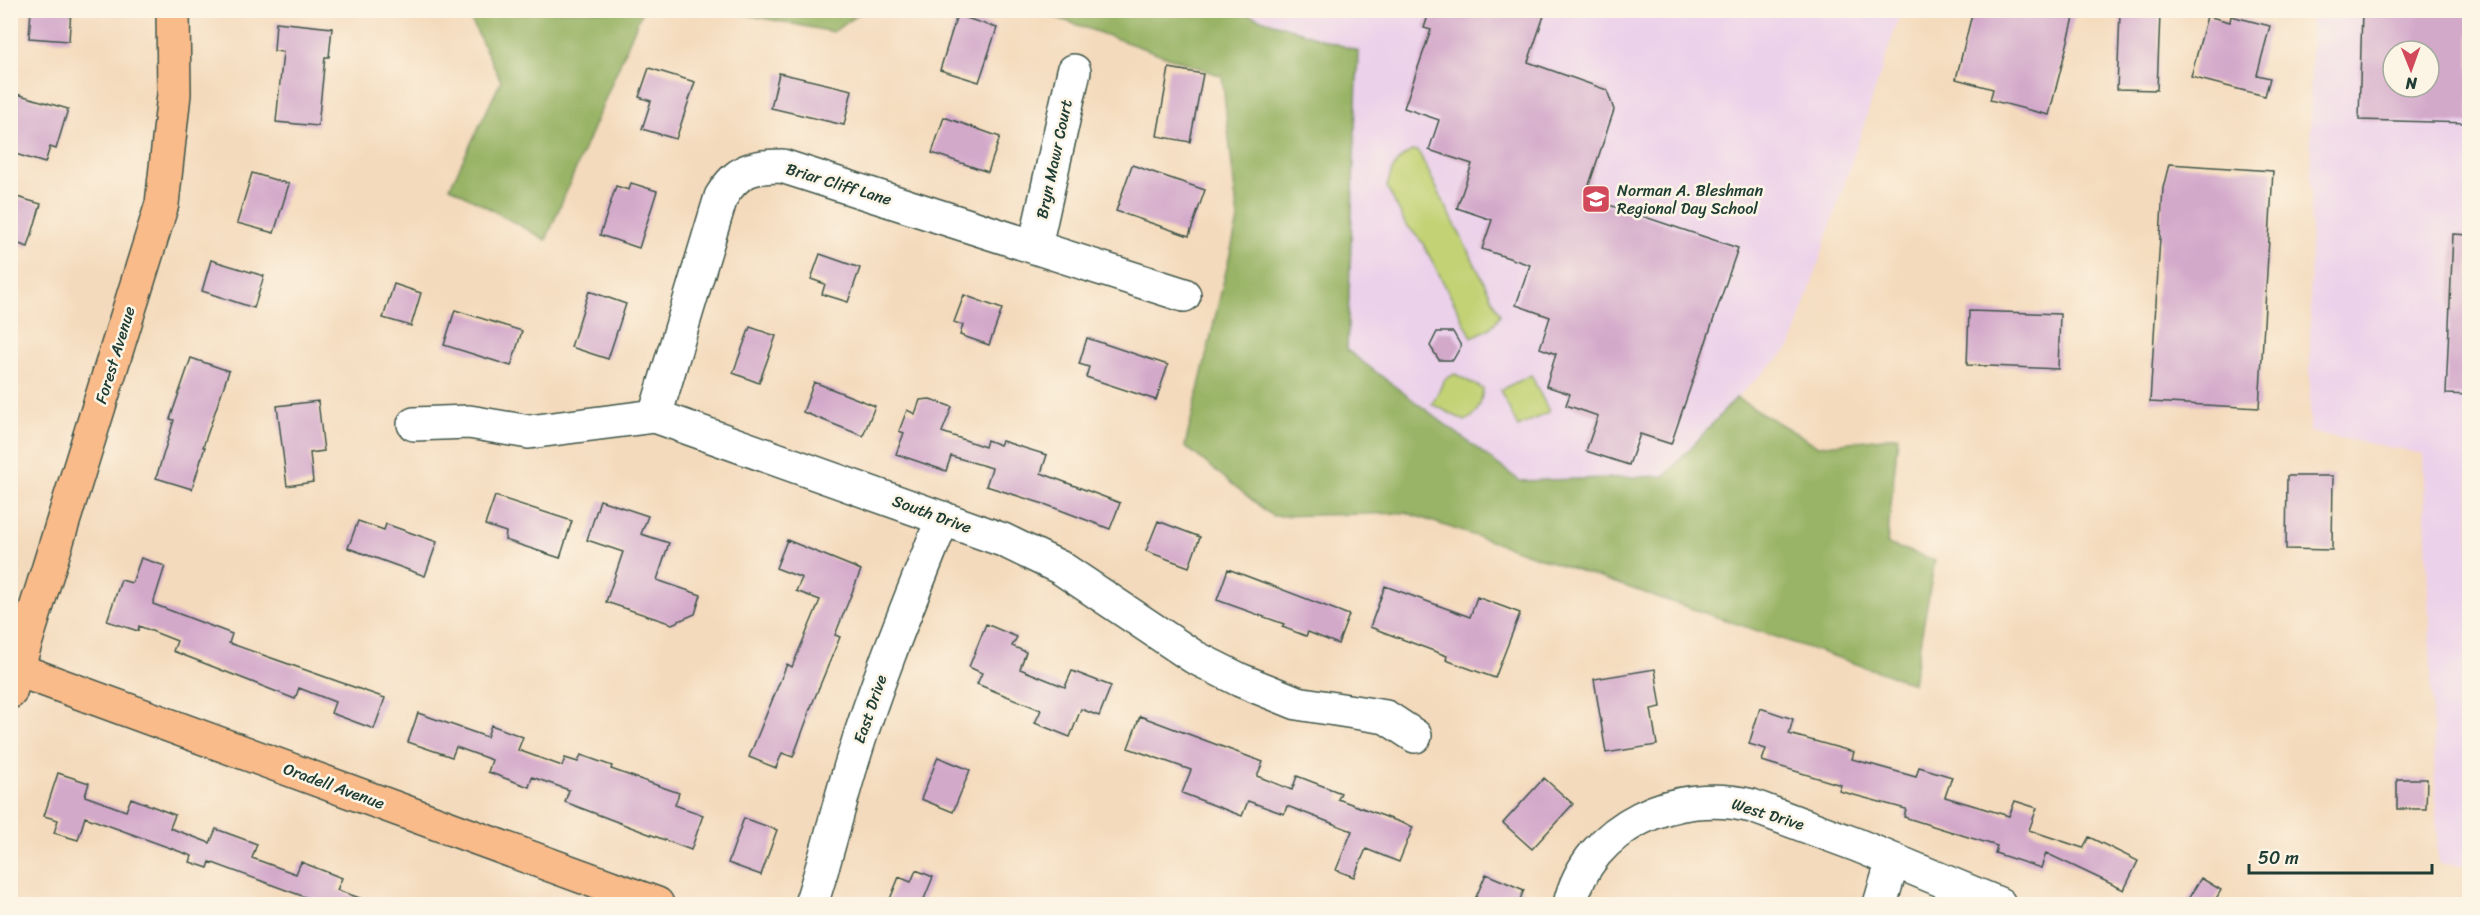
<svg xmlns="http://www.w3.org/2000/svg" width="2480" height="915" viewBox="0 0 2480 915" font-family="Sriracha,sans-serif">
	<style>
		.built { fill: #ecd1ea; fill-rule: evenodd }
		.green { fill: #c2d274; stroke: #708854; stroke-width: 1.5 }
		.forest { fill: #99b466; stroke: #5c784d; stroke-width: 1.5 }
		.building { fill: #d3a9ca; fill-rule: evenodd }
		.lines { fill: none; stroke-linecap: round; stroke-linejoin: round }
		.minor-casing { stroke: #3f5548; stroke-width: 36 }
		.major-casing { stroke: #3f5548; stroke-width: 36 }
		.minor { stroke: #fff; stroke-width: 33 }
		.major { stroke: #fabb8b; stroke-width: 33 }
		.labels { text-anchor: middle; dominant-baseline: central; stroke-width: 5; stroke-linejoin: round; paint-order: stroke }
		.street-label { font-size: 16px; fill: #1f3d34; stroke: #fcf5e5 }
		.poi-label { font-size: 16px; fill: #1f3d34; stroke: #fcf5e5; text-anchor: start }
	</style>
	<rect width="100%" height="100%" fill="#fcf5e5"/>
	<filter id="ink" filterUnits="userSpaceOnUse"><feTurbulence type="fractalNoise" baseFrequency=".0167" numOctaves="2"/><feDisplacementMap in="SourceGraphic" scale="12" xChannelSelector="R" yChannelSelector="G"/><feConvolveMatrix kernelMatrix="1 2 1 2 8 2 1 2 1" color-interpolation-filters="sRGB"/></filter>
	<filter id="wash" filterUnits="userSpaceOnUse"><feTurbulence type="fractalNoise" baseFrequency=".008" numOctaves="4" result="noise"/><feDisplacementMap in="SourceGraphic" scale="24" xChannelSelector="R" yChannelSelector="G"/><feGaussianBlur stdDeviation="1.35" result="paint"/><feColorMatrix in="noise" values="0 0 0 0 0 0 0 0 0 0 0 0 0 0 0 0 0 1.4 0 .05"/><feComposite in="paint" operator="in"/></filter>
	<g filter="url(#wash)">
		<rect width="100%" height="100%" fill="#f4dabc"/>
		<path class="built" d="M1237,11H1901L1791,347L1736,398L1665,476L1520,481L1347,350L1358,51Z
			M2311,11H2469V865L2438,864L2423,454L2310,432ZM2393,51H2429V87H2393Z"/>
		<path class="green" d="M1412,151H1418L1500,314C1494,328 1485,331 1472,337L1422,242L1405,223L1387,187C1391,170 1396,159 1412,151Z
			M1455,374L1483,389C1481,403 1479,415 1465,421L1432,404L1445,379Z
			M1531,375L1549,412L1518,427L1500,390Z"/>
		<path class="forest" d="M455,11H642L546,240L450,187L501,81L470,18Z
			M727,11H863L833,32Z
			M1038,11H1237L1358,51L1347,350L1520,481L1665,476L1736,398L1818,446L1898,436L1887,544L1935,560L1913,683L1407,513L1272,516L1185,446L1238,220L1222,76Z"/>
		<g id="blocks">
			<path class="building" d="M31,10H71L69,41L29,38Z
				M1430,10H1546L1528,62L1607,90L1614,110L1585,197L1738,248L1671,444L1640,434L1629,465L1586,451L1598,416L1566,405L1570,394L1546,386L1556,354L1540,348L1550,317L1516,305L1530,265L1482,249L1492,220L1457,208L1472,164L1429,150L1439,120L1404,108L1431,30L1424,28Z
				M1973,10H2076L2049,115L1990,100L1993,89L1956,79Z
				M2362,10H2469V123L2359,120ZM2393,51H2429V87H2393Z
				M2120,13L2160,14L2157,90L2117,89Z
				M957,15L997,28L979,82L940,70Z
				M2207,16L2230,22L2231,16L2270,26L2257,75L2270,78L2265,96L2191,77Z
				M276,22L332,28L329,57H325L318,126L276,122L283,52L274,51Z
				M649,68L695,82L676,139L642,129L651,101L639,97Z
				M1169,68L1203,74L1190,142L1157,136Z
				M779,73L852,90L844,125L771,108Z
				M10,92L68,109L56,149L50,147L45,163L12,153L15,144L10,142Z
				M944,117L1000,137L988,172L932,153Z
				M2169,164L2273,171L2259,408L2150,402L2163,188Z
				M1132,165L1205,190L1189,236L1116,211Z
				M252,173L289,184L274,233L237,223Z
				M631,183L657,191L639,248L600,235L616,186L629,190Z
				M10,195L41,204L28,247L10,241Z
				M2453,234L2469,235V395L2446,394Z
				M820,254L860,268L848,302L822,294L825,284L811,279Z
				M211,260L264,276L254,308L202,291Z
				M394,284L421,293L411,326L383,318Z
				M589,291L626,304L608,359L571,347Z
				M964,295L1002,309L989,345L960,335L963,325L954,322Z
				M455,310L522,331L511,366L444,345Z
				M1969,311L2060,314L2058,369L1967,365Z
				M750,327L776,336L759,383L733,373Z
				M1437,332H1453L1461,346L1453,360H1439L1430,346Z
				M1087,338L1168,365L1156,400L1086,377L1089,367L1079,364Z
				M191,358L229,371L203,447H205L192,489L156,478L174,420L170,419Z
				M814,382L875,406L863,436L803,412Z
				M930,399L952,407L942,432L985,447L987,440L1000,445L1002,441L1047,455L1041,473L1120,503L1110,529L1047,505L986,486L992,468L951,456L946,471L896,454L904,433L899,431L907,410L915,414L920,400Z
				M318,401L324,451L310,453L313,482L287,486L277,406Z
				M2287,476H2333L2332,550L2286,549Z
				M495,496L572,521L560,558L505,540L506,532L485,525Z
				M600,500L648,516L641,534L669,543L657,580L701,595L695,614L672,624L606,602L623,552L587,540Z
				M358,521L384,530L386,524L437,542L425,576L348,548Z
				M1158,521L1200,537L1189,567L1146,551Z
				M787,540L861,570L835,635L840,637L808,714H809L793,757L782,753L776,768L749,757L787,664L792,667L820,600L796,591L802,578L776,568Z
				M141,558L165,566L153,604L232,634L229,643L385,698L374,729L331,713L335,702L299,688L295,699L173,651L177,641L139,626L138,631L107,621L121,580L132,583Z
				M1228,569L1349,615L1338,644L1308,632L1306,636L1282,627L1284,624L1217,600Z
				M1385,586L1470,617L1477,597L1520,613L1495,678L1446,660L1447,656L1370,627Z
				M986,624L1017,637L1012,646L1026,652L1020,669L1065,687L1072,671L1111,686L1099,716L1081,709L1070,737L1035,723L1041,710L977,684L982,673L969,667Z
				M1655,669L1661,707L1651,709L1657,745L1606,753L1594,679Z
				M1760,708L1793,719L1789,734L1854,752L1852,759L1916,777L1919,767L1952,777L1945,797L2009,816L2015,801L2037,808L2029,830L2083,848L2089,837L2138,861L2124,890L2046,853L2041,868L1995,853L1997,846L1904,817L1906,809L1839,791L1841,785L1762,761L1766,749L1749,744Z
				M418,713L487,737L491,725L523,737L518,750L562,766L565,758L578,762L581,755L612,766L611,769L679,793L675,805L703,815L691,850L565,802L569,790L532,777L529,787L488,772L492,760L456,747L452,757L408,742Z
				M1140,716L1263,762L1257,776L1292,790L1297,776L1341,793L1338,799L1413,827L1399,862L1366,849L1354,877L1336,870L1352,831L1287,806L1284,814L1248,801L1242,816L1182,793L1191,770L1128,748Z
				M938,757L970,770L953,812L921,799Z
				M58,773L89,783L85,796L126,811L131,798L175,815L170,828L210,843L216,829L257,844L252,858L296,874L301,862L342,878L337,890L371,902L370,904H324L210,862L208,868L190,862L192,856L85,817L78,840L54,833L58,820L44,816Z
				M1544,778L1573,804L1532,849L1503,823Z
				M2397,779H2427L2426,809H2397Z
				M744,818L777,830L761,875L728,863Z
				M916,870L933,877L922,904H888L899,877L911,882Z
				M1486,874L1524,890L1518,904H1473Z
				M2201,878L2221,890L2213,904H2185Z"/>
		</g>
	</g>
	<g filter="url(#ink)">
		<use href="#blocks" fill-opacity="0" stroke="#3f5548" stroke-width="1.5"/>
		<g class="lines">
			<g class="minor-casing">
				<path id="minor" d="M1035,246L1074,71
					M655,416L721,197C737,170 752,166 782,166L1184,295
					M414,424L469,422L529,432L655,416L1003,540L1061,568L1194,657L1240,680L1297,703L1386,717L1415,736
					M811,904C827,856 838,807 853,759C878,677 911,598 943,518
					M1570,904C1589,825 1678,787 1752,806L1857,845L1999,904
					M1880,904L1893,860"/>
			</g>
			<g class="major-casing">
				<path id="major" d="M10,667L657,904
					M10,692L162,204L174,94L173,10"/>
			</g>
			<use href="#minor" class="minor"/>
			<use href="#major" class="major"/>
		</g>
	</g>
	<defs>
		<g id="school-square" transform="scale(1.5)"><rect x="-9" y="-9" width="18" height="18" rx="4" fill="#d1495b" stroke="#fcf5e5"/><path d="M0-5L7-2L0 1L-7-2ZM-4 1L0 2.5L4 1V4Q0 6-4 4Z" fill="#fff"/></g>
	</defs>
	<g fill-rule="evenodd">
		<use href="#school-square" x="1596" y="199"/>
	</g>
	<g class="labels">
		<g class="street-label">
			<text transform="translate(1054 159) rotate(-78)">Bryn Mawr Court</text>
			<text transform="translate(839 184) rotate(17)">Briar Cliff Lane</text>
			<text transform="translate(115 355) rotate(-73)">Forest Avenue</text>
			<text transform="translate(932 514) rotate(20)">South Drive</text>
			<text transform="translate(870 709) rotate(-71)">East Drive</text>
			<text transform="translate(334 786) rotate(20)">Oradell Avenue</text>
			<text transform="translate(1768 814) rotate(17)">West Drive</text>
		</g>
		<g class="poi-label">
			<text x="1617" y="190">Norman A. Bleshman<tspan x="1617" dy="18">Regional Day School</tspan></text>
		</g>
	</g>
	<rect width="2480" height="915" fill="none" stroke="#fcf5e5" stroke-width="36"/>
	<g transform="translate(2411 69) rotate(179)"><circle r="28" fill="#fcf5e5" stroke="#a4ab9e" stroke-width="1.5"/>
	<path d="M0-4.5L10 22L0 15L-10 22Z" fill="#d1495b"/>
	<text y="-9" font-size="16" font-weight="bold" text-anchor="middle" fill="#1f3d34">N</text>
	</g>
	<path d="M2249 864v9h183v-9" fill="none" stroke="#1f3d34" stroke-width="3"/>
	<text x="2258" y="864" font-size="18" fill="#1f3d34" stroke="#fcf5e5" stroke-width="4.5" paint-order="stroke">50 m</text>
</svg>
